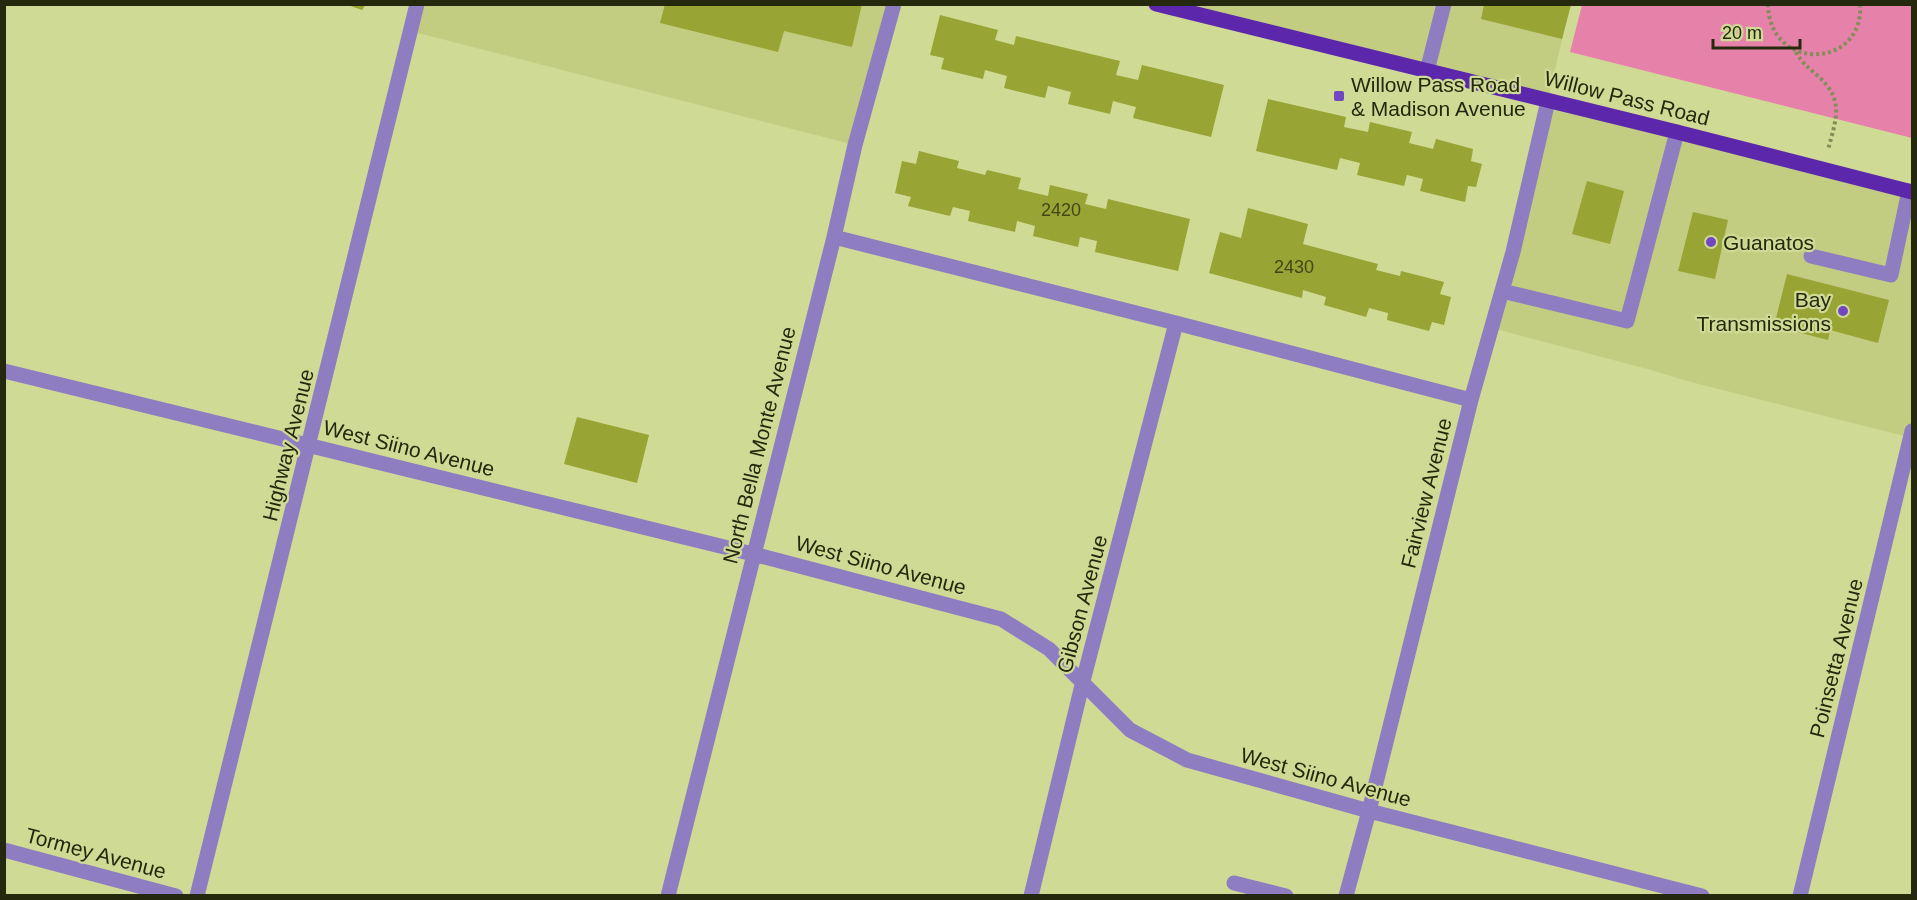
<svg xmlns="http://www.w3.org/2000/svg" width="1917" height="900" viewBox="0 0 1917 900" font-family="Arial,sans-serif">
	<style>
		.built { fill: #c2cd81 }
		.green { fill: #e682aa }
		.building { fill: #98a434 }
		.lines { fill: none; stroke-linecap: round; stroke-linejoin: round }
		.path { stroke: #848c59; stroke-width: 4; stroke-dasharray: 3 3; stroke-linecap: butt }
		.minor { stroke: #8f7dc2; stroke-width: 15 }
		.major { stroke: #5d27ac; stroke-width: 15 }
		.poi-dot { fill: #7148c0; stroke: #cfda95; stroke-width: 2 }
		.labels { text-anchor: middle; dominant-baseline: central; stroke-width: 4.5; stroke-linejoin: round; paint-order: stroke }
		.number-label { font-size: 18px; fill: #414716 }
		.poi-label { font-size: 21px; fill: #24280c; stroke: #cfda95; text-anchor: start }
		.street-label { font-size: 21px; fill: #24280c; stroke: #cfda95 }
	</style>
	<rect width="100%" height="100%" fill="#cfda95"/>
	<path class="built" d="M417,5H894L855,145L410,31Z
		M1156,5H1570L1548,100L1912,192V438L1687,381L1651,370L1492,328L1548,101Z"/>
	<path class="green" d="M1582,5H1912V138L1570,52Z"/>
	<path class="building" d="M345,4H366L362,10Z
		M665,4H862L852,47L784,31L778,52L660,23Z
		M1484,5H1571L1562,39L1481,19Z
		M940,15L998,30L995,40L1014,45L1016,36L1120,61L1116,75L1138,80L1142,65L1224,85L1211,137L1133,118L1136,107L1113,101L1110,114L1068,104L1071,92L1048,86L1045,98L1004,88L1007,76L985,70L983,79L941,69L944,58L930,55Z
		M1268,99L1346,117L1344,127L1368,132L1370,122L1412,132L1409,143L1433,149L1436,139L1473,149L1471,161L1482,164L1476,187L1468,186L1465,202L1420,191L1423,179L1407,175L1404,186L1357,175L1360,163L1340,158L1337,170L1256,151Z
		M919,151L959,161L957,168L985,175L987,170L1021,178L1018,189L1048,196L1050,185L1088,194L1085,204L1106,209L1108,199L1190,219L1178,271L1095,252L1097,241L1080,237L1078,247L1033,236L1035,226L1017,221L1015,232L968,221L970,211L953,207L950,216L908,206L911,197L895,193L902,161L916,164Z
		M1587,181L1624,191L1610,244L1572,234Z
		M1248,208L1308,224L1303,244L1378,264L1376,270L1400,276L1401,271L1444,282L1440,294L1451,297L1444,325L1432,322L1429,331L1387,320L1388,313L1369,308L1366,317L1324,305L1326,297L1303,290L1302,298L1209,273L1220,232L1241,238Z
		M1693,212L1728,220L1715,279L1678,271Z
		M1787,274L1889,300L1878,343L1830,330L1828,340L1774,326Z
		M577,417L649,435L637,483L564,464Z"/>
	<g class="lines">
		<path class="path" d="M1768,4C1769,73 1865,69 1860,4
			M1796,52C1801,62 1809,68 1818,76C1845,100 1836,119 1828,150"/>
		<path class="minor" d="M1427,71L1444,4
			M834,237L1176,323L1471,400
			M1811,256L1891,275L1909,191
			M1502,291L1627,321L1677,132
			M4,371L753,554L1001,619L1049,649L1130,730L1187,760L1369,811L1702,896
			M4,850L176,896
			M1234,883L1286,896
			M197,896L417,4
			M668,896L834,237L855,145L894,4
			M1031,896L1083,681L1176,323
			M1346,896L1369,811L1471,400L1513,252L1548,101
			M1800,896L1912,431"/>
		<path class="major" d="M1156,4L1677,132L1912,192"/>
	</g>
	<g class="poi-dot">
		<rect x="1333" y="90" width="12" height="12" rx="3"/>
		<circle cx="1711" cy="242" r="6"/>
		<circle cx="1843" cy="311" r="6"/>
	</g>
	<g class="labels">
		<g class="number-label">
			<text x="1061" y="210">2420</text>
			<text x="1294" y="267">2430</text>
		</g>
		<g class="poi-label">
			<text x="1351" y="84">Willow Pass Road<tspan x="1351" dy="24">&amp; Madison Avenue</tspan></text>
			<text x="1723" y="242">Guanatos</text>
			<text x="1831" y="299" text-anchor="end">Bay<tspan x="1831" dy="24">Transmissions</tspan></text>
		</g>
		<g class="street-label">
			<text transform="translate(1627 98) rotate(14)">Willow Pass Road</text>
			<text transform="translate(288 445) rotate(-76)">Highway Avenue</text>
			<text transform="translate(759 445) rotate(-76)">North Bella Monte Avenue</text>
			<text transform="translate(409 448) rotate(14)">West Siino Avenue</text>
			<text transform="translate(1426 493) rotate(-76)">Fairview Avenue</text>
			<text transform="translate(881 565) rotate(15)">West Siino Avenue</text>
			<text transform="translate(1082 604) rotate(-75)">Gibson Avenue</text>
			<text transform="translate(1836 658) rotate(-76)">Poinsetta Avenue</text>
			<text transform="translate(1326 777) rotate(15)">West Siino Avenue</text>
			<text transform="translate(96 853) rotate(15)">Tormey Avenue</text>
		</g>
	</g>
	<rect width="1917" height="900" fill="none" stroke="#24280c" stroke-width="12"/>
	<path d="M1713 39v9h87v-9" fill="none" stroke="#24280c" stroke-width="3"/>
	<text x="1722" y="39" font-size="18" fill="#24280c" stroke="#cfda95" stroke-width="4.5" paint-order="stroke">20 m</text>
</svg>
